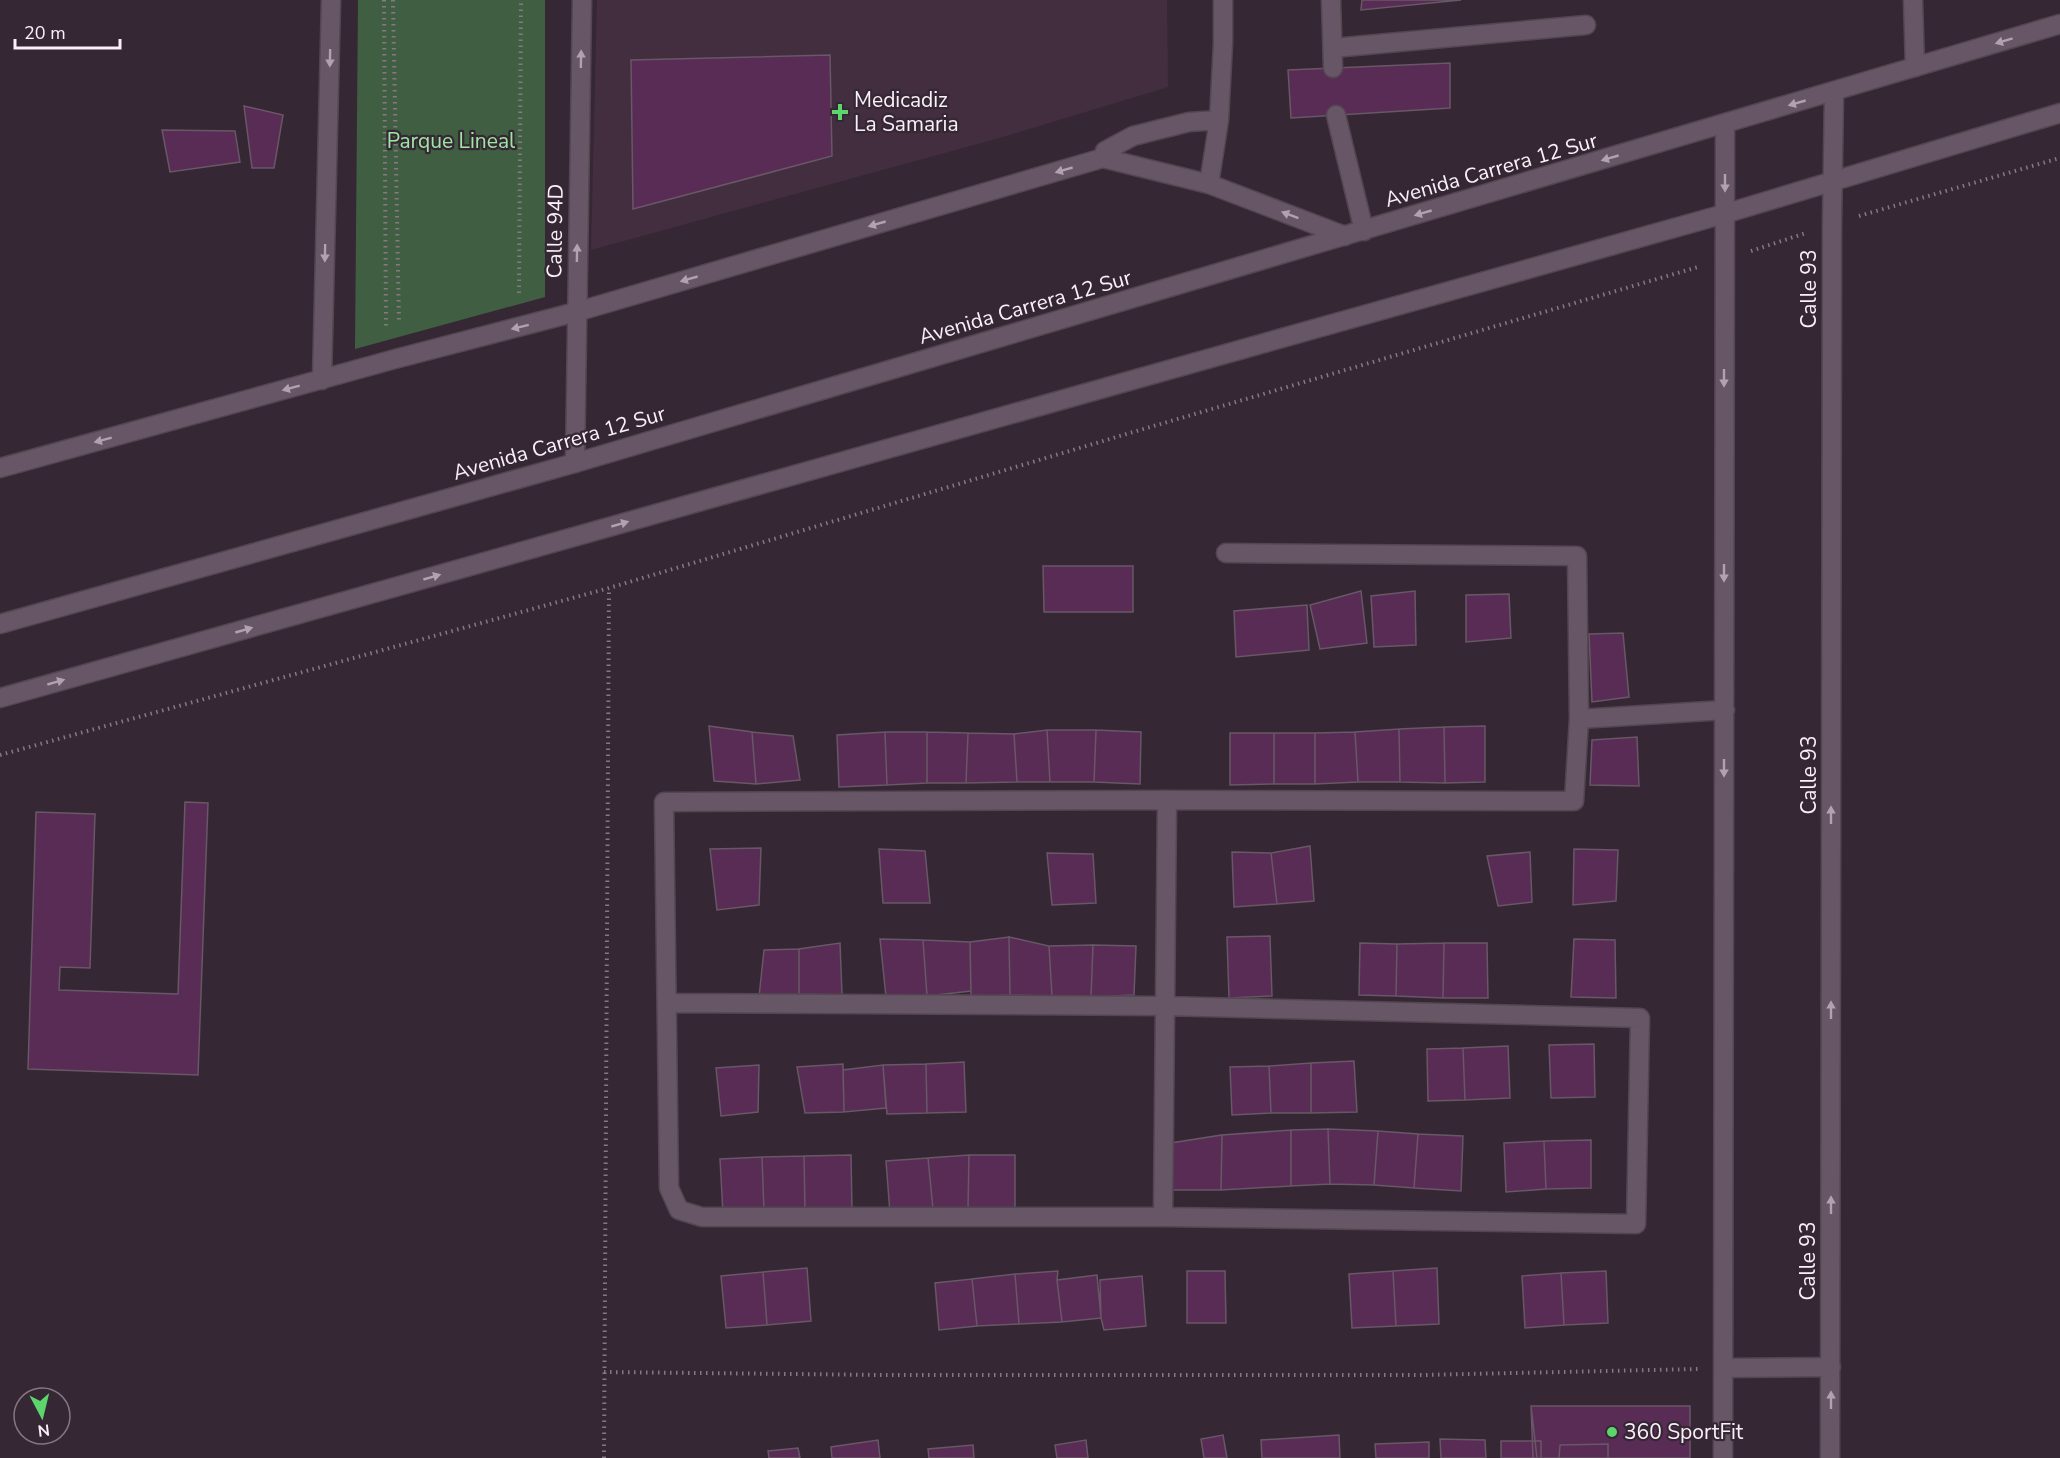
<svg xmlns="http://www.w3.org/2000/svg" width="2060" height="1458" viewBox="0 0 2060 1458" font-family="'Nunito Sans',sans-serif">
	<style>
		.built { fill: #432e40 }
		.green { fill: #405f42 }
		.building { fill: #592c55; stroke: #685766; stroke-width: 1.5 }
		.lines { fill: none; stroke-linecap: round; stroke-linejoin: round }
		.service-casing { stroke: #524651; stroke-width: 21 }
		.minor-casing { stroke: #524651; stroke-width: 21 }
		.tertiary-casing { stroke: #524651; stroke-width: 21 }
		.path { stroke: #867984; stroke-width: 4; stroke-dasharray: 1.5 4.5; stroke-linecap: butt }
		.service { stroke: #675665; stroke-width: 18 }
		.minor { stroke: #675665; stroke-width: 18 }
		.tertiary { stroke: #675665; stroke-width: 18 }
		.oneway { fill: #b0a3af }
		.poi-dot { fill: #5cd56d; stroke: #362734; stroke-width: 2 }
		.labels { text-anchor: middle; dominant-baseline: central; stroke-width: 4.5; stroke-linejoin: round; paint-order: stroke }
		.poi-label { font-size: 21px; fill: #faf0f9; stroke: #362734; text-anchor: start }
		.park-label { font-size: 21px; fill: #9de6a2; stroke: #362734 }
		.street-label { font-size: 21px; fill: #faf0f9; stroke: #362734 }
	</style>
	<rect width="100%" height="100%" fill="#362734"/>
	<path class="built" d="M597,0H1167L1168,87L1003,137L591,250Z"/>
	<path class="green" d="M358,0H545V297L355,349Z"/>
	<path class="building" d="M1362,0H1461L1361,10Z
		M830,55L832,156L633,209L631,60Z
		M1450,63V108L1291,118L1288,70Z
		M244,106L283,115L274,168H252Z
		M162,130L235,131L240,162L170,172Z
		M1043,566H1133V612H1044Z
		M1361,591L1367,643L1320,649L1310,605Z
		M1415,591L1416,645L1374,647L1371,596Z
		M1509,594L1511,638L1466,642V595Z
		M1307,605L1309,650L1236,657L1234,611Z
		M1623,633L1629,697L1592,702L1589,634Z
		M709,726L752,732L756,784L714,781Z
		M1485,726V782L1445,783L1444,727Z
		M1444,727L1445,783L1400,782L1399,729Z
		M1399,729L1400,782H1358L1355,732Z
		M1047,730H1096L1094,782H1050Z
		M1047,730L1050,782H1017L1014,734Z
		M1096,730L1141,732L1140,784L1094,782Z
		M752,732L793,736L800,780L756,784Z
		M885,732H927V783L887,785Z
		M885,732L887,785L839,787L837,735Z
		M927,732L968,733L966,783H927Z
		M1355,732L1358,782L1315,784V733Z
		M968,733L1014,734L1017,782L966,783Z
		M1230,733H1274V784L1230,785Z
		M1274,733H1315V784H1274Z
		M1637,737L1639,786L1590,785L1592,740Z
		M185,802L208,803L198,1075L28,1069L36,812L95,814L90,968L60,967L59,990L178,994Z
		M1310,846L1314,901L1277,904L1271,853Z
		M761,848L759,905L717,910L710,849Z
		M879,849L925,851L930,903H883Z
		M1574,849L1618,850L1616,901L1573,905Z
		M1232,852L1271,853L1277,904L1234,907Z
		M1530,852L1532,902L1498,906L1487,856Z
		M1047,853L1093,854L1096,903L1052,905Z
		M1270,936L1272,996L1229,998L1227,937Z
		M1009,937L1049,946L1052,996L1010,995Z
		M1009,937L1010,995L971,997L970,942Z
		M880,939L923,940L927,996L886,997Z
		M1574,939L1615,940L1616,998L1571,997Z
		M923,940L970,942L971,991L927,996Z
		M840,943L842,995L799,994V949Z
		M1360,943L1397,944L1396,996L1359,995Z
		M1444,943H1487L1488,998H1443Z
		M1444,943L1443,998L1396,996L1397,944Z
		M1093,945L1136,946L1134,995L1091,997Z
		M1093,945L1091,997L1052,996L1049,946Z
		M799,949V994L759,997L764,950Z
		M1594,1044L1595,1097L1551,1098L1549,1045Z
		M1508,1046L1510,1098L1465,1100L1463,1048Z
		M1463,1048L1465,1100L1428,1101L1427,1049Z
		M1354,1061L1357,1112L1311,1113V1063Z
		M964,1062L966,1112L927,1113L926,1064Z
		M1311,1063V1113H1271L1269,1066Z
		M843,1064L844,1112L805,1113L797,1067Z
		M926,1064L927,1113L887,1114L883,1065Z
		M759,1065L758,1112L721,1116L716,1068Z
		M883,1065L886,1108L844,1112L843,1070Z
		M1269,1066L1271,1113L1232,1115L1230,1067Z
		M1328,1129L1330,1184L1291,1186V1130Z
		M1328,1129L1378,1131L1374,1185L1330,1184Z
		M1291,1130V1186L1221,1190L1222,1135Z
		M1378,1131L1418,1134L1414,1188L1374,1185Z
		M1418,1134L1463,1136L1461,1191L1414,1188Z
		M1222,1135L1221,1190H1171V1143Z
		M1591,1140V1188L1546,1189L1544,1141Z
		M1544,1141L1546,1189L1506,1192L1504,1143Z
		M851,1155L852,1210L805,1211L804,1156Z
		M969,1155H1015V1208H968Z
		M969,1155L968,1208L933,1209L928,1158Z
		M804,1156L805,1211L764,1212L762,1157Z
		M762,1157L764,1212L723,1214L720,1159Z
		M928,1158L933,1209L890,1213L886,1161Z
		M807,1268L811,1321L767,1325L763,1272Z
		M1437,1268L1439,1324L1396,1326L1393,1271Z
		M1058,1271L1057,1280L1062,1322L1019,1324L1015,1274Z
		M1187,1271H1225L1226,1323H1187Z
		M1393,1271L1396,1326L1352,1328L1349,1274Z
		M1606,1271L1608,1323L1564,1325L1561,1273Z
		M763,1272L767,1325L726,1328L721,1276Z
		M1561,1273L1564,1325L1525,1328L1522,1276Z
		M1015,1274L1019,1324L977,1326L972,1279Z
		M1097,1275L1101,1318L1062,1322L1057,1280Z
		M1142,1276L1146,1326L1104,1330L1101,1318L1100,1280Z
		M972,1279L977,1326L939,1330L935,1283Z
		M1531,1406H1690V1458H1533Z
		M1531,1406H1690V1458H1537Z
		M1223,1435L1227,1458H1204L1201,1439Z
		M1339,1435L1340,1458H1262L1261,1440Z
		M1440,1439L1485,1440L1486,1458H1441Z
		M878,1440L880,1458H832L831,1447Z
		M1086,1440L1088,1458H1057L1055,1445Z
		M1501,1441H1541V1458H1501Z
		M1429,1442V1458H1376L1375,1444Z
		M1608,1444V1458H1559L1560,1445Z
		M973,1445L974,1458H929L928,1449Z
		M798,1448L800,1458H769L768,1451Z"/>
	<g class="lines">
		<g class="service-casing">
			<path id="service" d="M1331,0L1333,68
				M1913,0L1915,67
				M1333,48L1586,25
				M1336,115L1364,231
				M1103,158L1105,151L1133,136L1189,122L1219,120
				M1209,184L1219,120L1223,43V0"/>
		</g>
		<g class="minor-casing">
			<path id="minor" d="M322,380L331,0
				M575,463L582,0
				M0,468L395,359L576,312L1103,158L1209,184L1345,236
				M1579,719L1725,710
				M667,1003L1165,1006L1640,1018L1636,1224L1163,1217H702L679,1210L669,1188L664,802L1167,800L1574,801L1579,719L1577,556L1226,553
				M1163,1217L1167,800
				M1723,1368L1831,1367
				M1723,1458L1725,124
				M1830,1458L1832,224L1834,92"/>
		</g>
		<g class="tertiary-casing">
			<path id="tertiary" d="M0,624L575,463L2060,24
				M0,698L1724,214L2060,113"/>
		</g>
		<path class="path" d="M384,0L386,327
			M393,0L399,324
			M1859,216L2060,158
			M1751,251L1806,233
			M519,293L521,0
			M0,755L609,588L1140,430L1698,267
			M604,1372L885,1375H1422L1698,1369
			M604,1458L609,588"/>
		<use href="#service" class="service"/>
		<use href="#minor" class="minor"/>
		<use href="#tertiary" class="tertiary"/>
	</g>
	<defs><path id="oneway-solid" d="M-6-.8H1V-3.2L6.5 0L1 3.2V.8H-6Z" transform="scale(1.5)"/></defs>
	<g class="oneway">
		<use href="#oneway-solid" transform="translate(2004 41) rotate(163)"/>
		<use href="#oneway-solid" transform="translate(330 58) rotate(91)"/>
		<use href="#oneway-solid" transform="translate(581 59) rotate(-89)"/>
		<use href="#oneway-solid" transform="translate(1797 103) rotate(164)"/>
		<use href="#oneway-solid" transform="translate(1610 158) rotate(164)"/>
		<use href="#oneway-solid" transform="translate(1064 170) rotate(164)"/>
		<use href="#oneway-solid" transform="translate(1725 183) rotate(90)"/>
		<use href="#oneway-solid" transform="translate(1423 213) rotate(164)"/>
		<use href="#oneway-solid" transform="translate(1290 215) rotate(-159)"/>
		<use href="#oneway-solid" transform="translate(877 224) rotate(164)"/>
		<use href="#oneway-solid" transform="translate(325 253) rotate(91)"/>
		<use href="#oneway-solid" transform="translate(577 253) rotate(-89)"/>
		<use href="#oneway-solid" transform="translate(689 279) rotate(164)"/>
		<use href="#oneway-solid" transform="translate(520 327) rotate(166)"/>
		<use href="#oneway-solid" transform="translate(1724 378) rotate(90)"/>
		<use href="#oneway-solid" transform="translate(291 388) rotate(165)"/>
		<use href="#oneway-solid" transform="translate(103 440) rotate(165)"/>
		<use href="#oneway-solid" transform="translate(620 524) rotate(-16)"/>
		<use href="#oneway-solid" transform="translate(1724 573) rotate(90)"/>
		<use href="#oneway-solid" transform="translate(432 577) rotate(-16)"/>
		<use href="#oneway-solid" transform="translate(244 630) rotate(-16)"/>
		<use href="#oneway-solid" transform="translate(56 682) rotate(-16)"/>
		<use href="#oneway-solid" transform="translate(1724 768) rotate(90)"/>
		<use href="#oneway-solid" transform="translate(1831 815) rotate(-90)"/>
		<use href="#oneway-solid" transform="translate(1831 1010) rotate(-90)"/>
		<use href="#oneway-solid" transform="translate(1831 1205) rotate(-90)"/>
		<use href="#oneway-solid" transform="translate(1831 1400) rotate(-90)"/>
	</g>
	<g class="poi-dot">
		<path d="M837 103h6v6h6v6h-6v6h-6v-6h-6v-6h6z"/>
		<circle cx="1612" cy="1432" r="6"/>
	</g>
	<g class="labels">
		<g class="poi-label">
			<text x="854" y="100">Medicadiz<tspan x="854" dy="24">La Samaria</tspan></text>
			<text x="1624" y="1432">360 SportFit</text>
		</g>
		<g class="park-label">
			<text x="451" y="141">Parque Lineal</text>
		</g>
		<g class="street-label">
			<text transform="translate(1491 170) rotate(-16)">Avenida Carrera 12 Sur</text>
			<text transform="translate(555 231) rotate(-89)">Calle 94D</text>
			<text transform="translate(1809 289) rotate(-90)">Calle 93</text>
			<text transform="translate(1025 307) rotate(-16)">Avenida Carrera 12 Sur</text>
			<text transform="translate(559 443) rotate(-16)">Avenida Carrera 12 Sur</text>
			<text transform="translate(1809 775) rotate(-90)">Calle 93</text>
			<text transform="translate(1808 1261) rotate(-90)">Calle 93</text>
		</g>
	</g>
	<g transform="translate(42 1416) rotate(173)"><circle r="28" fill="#362734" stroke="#847783" stroke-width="1.5"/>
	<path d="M0-4.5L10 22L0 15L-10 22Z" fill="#5cd56d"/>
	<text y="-9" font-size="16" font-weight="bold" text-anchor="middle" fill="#faf0f9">N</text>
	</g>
	<path d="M15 39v9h105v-9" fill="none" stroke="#faf0f9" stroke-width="3"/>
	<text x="24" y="39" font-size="18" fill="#faf0f9" stroke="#362734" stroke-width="4.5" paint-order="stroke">20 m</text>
</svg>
